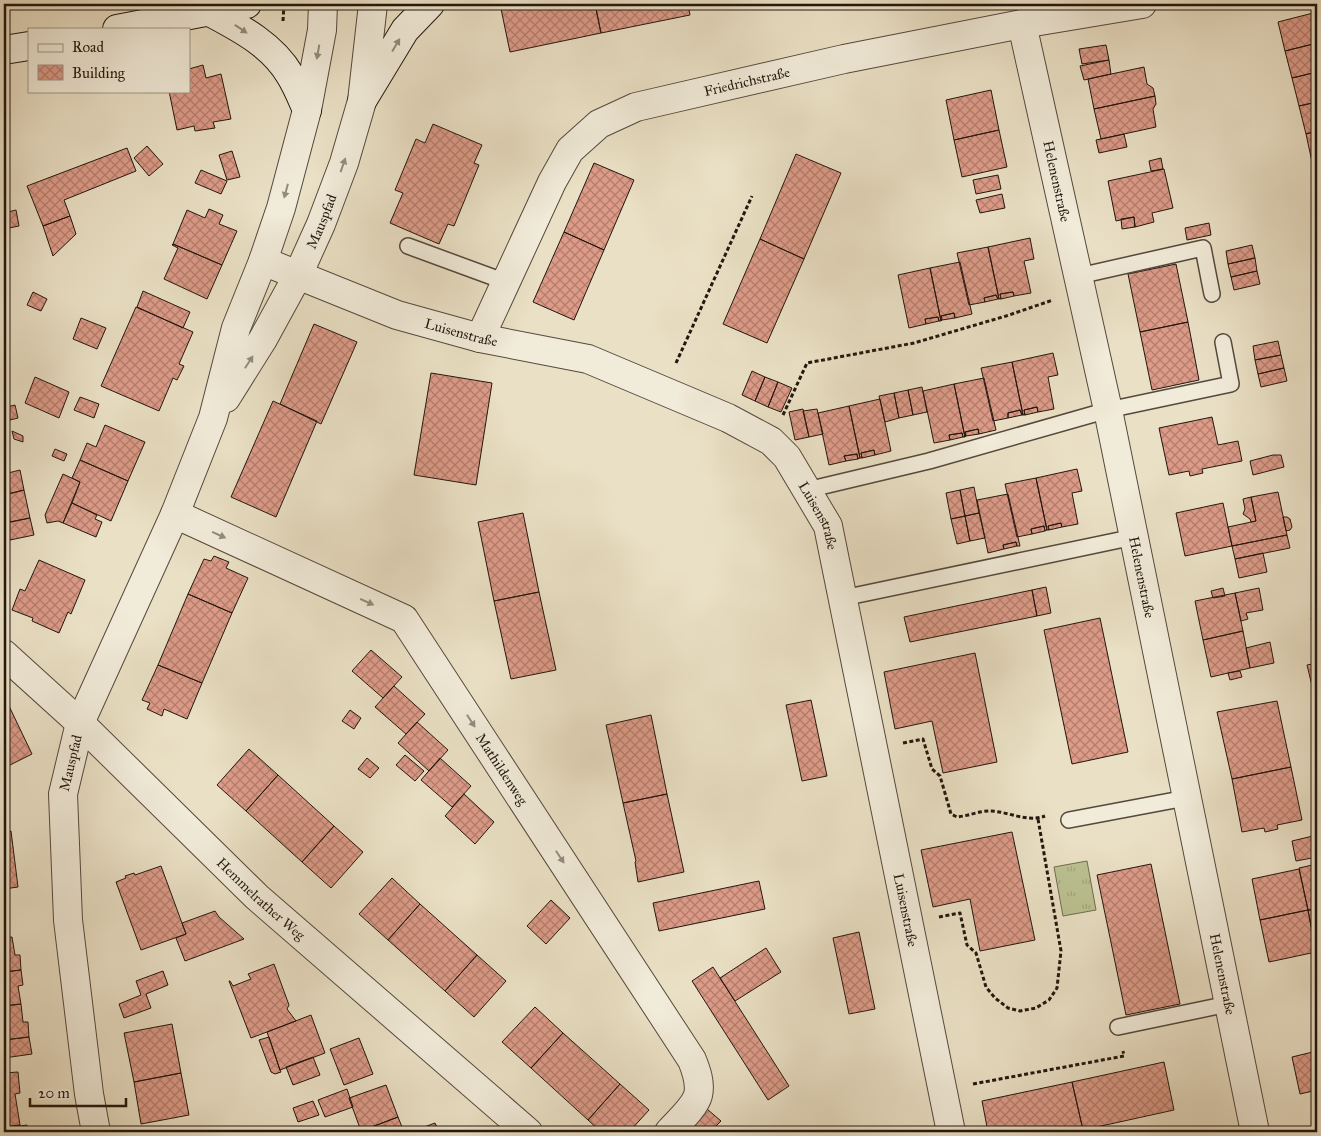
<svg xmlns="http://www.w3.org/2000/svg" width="1321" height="1136" viewBox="0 0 1321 1136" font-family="'IM FELL Great Primer',serif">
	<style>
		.grass { fill: url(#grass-tufts); stroke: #6f6c50 }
		.building { fill: url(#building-cross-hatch); stroke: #23160e }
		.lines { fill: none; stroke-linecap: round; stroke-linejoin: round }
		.lane-casing { stroke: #55483c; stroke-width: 18 }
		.street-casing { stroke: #55483c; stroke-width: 30 }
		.secondary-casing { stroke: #23160e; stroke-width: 30 }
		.path { stroke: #23160e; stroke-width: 3; stroke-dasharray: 4 2.5; stroke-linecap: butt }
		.lane { stroke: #f1ebd9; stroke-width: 15 }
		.street { stroke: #f1ebd9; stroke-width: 28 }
		.secondary { stroke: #f1ebd9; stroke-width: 28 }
		.oneway { fill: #948b7e }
		.labels { text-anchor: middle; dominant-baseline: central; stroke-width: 4; stroke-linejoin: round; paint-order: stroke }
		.street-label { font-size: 14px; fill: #23160e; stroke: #f1ebd9 }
	</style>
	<defs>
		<pattern id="grass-tufts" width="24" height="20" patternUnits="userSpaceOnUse" patternTransform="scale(1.25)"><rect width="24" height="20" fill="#bbc191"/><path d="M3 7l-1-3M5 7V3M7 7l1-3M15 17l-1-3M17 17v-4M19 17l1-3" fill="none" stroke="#a0a57c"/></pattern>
		<pattern id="building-cross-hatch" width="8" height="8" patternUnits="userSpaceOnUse" patternTransform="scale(1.25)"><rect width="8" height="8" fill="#dd9b88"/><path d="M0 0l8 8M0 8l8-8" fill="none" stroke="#b37d6e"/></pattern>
	</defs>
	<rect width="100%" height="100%" fill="#eae0c5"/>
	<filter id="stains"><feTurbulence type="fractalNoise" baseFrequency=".004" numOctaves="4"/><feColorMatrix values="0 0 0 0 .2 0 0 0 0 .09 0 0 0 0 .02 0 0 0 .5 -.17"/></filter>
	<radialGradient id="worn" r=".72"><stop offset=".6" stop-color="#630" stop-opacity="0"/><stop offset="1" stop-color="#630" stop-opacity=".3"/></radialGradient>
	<path class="grass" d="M1087,861L1096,910L1063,916L1054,867Z"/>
	<path class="building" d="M500,4H595L601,33L510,52Z
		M595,4H688L690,15L601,33Z
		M1317,12V43L1285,51L1278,22Z
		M1317,43V72L1292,78L1285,51Z
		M1106,45L1109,60L1082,64L1079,49Z
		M1109,60L1111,74L1084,80L1080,66Z
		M203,65L206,78L221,74L231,119L213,122L215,128L195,131L194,126L177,130L169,91H189V69Z
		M1144,67L1147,84L1153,88L1155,96L1094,109L1088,79Z
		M1317,72V102L1299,106L1292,78Z
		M991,90L999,130L954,140L946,100Z
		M1155,96L1156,104L1153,109L1156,127L1101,139L1094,109Z
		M1317,102V131L1306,134L1299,106Z
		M433,124L482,145L474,163L479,165L454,226L448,224L439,244L390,223L403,193L395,190L416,139L425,143Z
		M999,130L1007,167L962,177L954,140Z
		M1317,131V161L1312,162L1306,134Z
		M1124,134L1127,147L1099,153L1096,140Z
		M147,146L163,164L149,176L134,158Z
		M127,148L136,171L64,200L70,216L43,226L27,186Z
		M232,151L240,177L227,180L219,155Z
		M796,154L841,173L804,259L760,239Z
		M1161,158L1163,169L1151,171L1149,161Z
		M1317,161V181L1312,162Z
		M594,163L634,180L604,250L564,232Z
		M1164,169L1173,208L1152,213L1154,222L1135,227L1134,217L1116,221L1108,181Z
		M201,170L227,181L221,194L195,183Z
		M998,175L1001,189L976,194L973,180Z
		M1002,194L1005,208L980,213L976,200Z
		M209,209L223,215L219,224L237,231L222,265L173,244L187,210L205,218Z
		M16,210L19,226L4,229V213Z
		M70,216L76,234L53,256L43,226Z
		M1134,217L1135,227L1122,229L1121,219Z
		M1209,223L1211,235L1187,240L1185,228Z
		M564,232L604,250L574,320L533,302Z
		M1030,238L1034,259L1024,261L1031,293L1014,296L1013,292L1000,294L1001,299H999L988,247Z
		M760,239L804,259L767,343L723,324Z
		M173,244L222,265L207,299L164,279L178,248L172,245Z
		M1252,245L1255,258L1228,264L1226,251Z
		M988,247L999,299H998L996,295L984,298L985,302L969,305L957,253Z
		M1255,258L1257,271L1231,277L1228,264Z
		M960,262L972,314L955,318L954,313L941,316L942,320L941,321L930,268Z
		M1176,264L1188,322L1140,332L1128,274Z
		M930,268L941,321H939L938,317L925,319L926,324L909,328L898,275Z
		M1257,271L1260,284L1234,290L1231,277Z
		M143,291L190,312L183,328L137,307Z
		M33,292L47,299L41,311L27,305Z
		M1013,292L1014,296L1001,299L1000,294Z
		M996,295L998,299L985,302L984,298Z
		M136,307L193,332L179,364L184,366L177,380L173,378L159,411L101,386Z
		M954,313L955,318L942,320L941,316Z
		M938,317L939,321L926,324L925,319Z
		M81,318L106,328L97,349L73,339Z
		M1188,322L1199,380L1152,390L1140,332Z
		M314,324L357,342L321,424L280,404Z
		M1278,341L1281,355L1255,360L1253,346Z
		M1053,353L1058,375L1048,377L1054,409L1038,412L1037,407L1024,410L1025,415H1023L1012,362Z
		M1281,355L1284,368L1258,374L1255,360Z
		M1012,362L1023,415H1022L1020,410L1008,413V418L993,421L981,368Z
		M1284,368L1287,381L1261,387L1258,374Z
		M752,371L765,377L755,401L742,395Z
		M431,373L492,383L476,485L414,475Z
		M35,377L69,392L59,418L25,403Z
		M765,377L778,382L768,407L755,401Z
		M984,378L996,430L979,434L978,429L965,432L966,436L965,437L954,384Z
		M778,382L792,388L781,412L768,407Z
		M954,384L965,437H963L962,433L949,435L950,440L934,443L923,391Z
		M922,387L927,412L913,415L908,390Z
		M908,390L913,415L899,418L894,393Z
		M894,393L899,418L885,422L879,396Z
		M80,397L99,404L94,418L74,410Z
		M880,399L891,451L875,455L874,450L861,453L862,458H860L849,406Z
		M273,401L317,421L276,517L231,497Z
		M15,405L18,418L10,420L7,407Z
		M849,406L860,458L858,459L857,454L844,456L846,461L829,465L818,413Z
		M1037,407L1038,412L1025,415L1024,410Z
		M803,409L809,437L795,440L789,412Z
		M817,409L823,434L809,437L803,411Z
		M1020,410L1022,415L1008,418V413Z
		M1212,417L1218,445L1238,441L1242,461L1202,469L1203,473L1190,476L1189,471L1169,475L1159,428Z
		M105,425L145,442L128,481L80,460L87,443L96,447Z
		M978,429L979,434L966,436L965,432Z
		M12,431L23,436V442L14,439Z
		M962,433L963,437L950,440L949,435Z
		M55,449L67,454L64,461L52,456Z
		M874,450L875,455L862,458L861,453Z
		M857,454L858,459L846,461L844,456Z
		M1273,455H1281L1284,467L1253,475L1250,461Z
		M80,460L128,481L111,521L72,503L80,482L72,478Z
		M1077,469L1082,491L1072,493L1078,524L1062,527L1061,523L1048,526L1049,530H1047L1036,478Z
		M20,470L24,490L4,495V474Z
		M63,474L80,482L63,523L58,521L47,523L45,515Z
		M1036,478L1047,530L1045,531L1044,526L1031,529L1032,534L1017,537L1005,484Z
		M974,487L979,513L965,516L960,490Z
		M24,490L30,518L4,523V495Z
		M960,490L965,516L951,519L946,493Z
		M1278,492L1287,535L1232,546L1228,527L1256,521L1251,497Z
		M1008,494L1020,546H1017L1016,542L1003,545L1004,549L988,553L977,500Z
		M1251,497L1256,521L1251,522L1250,519L1243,514L1245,509L1243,499Z
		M72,503L97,515L95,519L102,522L96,537L63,523Z
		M1223,503L1232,546L1185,556L1176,513Z
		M523,513L539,592L494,601L478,522Z
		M979,513L985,538L970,541L965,516Z
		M965,516L970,541L957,544L951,519Z
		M1283,517H1287L1290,519L1292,527L1290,530L1286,531Z
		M30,518L34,535L10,540L6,523Z
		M1061,523L1062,527L1049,530L1048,526Z
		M1044,526L1045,531L1032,534L1031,529Z
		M1287,535L1290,548L1235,559L1232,546Z
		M1016,542L1017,546L1004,549L1003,545Z
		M1263,553L1267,572L1239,578L1235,559Z
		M214,556L229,562L226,568L248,578L232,613L188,594L204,559L211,561Z
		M39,560L85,580L71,614L68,612L59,633L32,621L33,618L12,610L20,589L25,591Z
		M1046,587L1051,613L1037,616L1032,590Z
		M1223,588L1225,596L1213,598L1211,591Z
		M1259,588L1263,610L1246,613L1248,619L1241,621L1235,593Z
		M1032,590L1037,616L910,642L904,617Z
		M539,592L556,670L511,679L494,601Z
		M1235,593L1243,631L1203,640L1195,601Z
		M188,594L232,613L202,683L158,665Z
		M1317,617V644L1311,618Z
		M1100,618L1128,752L1072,764L1044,630Z
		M1243,631L1250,668L1211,677L1203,640Z
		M1270,642L1274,663L1250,668L1246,648Z
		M371,650L402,677L383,698L352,671Z
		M975,653L997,762L943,773L932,721L895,729L884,672Z
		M1317,663V689L1313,690L1307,665Z
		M158,665L202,683L187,719L164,709L162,716L147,709L150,703L142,700Z
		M1240,671L1242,677L1230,680L1228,673Z
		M394,686L425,714L406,734L375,707Z
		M811,700L827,776L802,781L786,705Z
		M1277,701L1291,767L1232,779L1217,712Z
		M8,704L32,754L4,768V706Z
		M350,710L361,718L354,729L342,721Z
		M651,715L667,794L623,803L606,725Z
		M417,722L448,750L429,771L398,743Z
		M249,749L278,775L246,811L217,785Z
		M405,755L424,771L415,781L396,765Z
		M367,758L379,768L370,778L358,769Z
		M440,758L471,786L452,807L421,780Z
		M1291,767L1302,820L1277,825L1278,829L1265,832L1264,828L1242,832L1232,779Z
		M278,775L334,826L302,862L246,811Z
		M4,790L9,832H4Z
		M464,794L494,822L475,844L445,816Z
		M667,794L684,872L638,882L635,862L636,861L623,803Z
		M334,826L363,852L331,888L302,862Z
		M11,831L18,887L4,889V832Z
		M1012,832L1035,940L980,951L970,899L933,907L921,850Z
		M1317,835V857L1296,861L1292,841Z
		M1151,864L1180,1004L1126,1015L1097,875Z
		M1317,864V909L1308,910L1299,868Z
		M161,866L186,934L141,950L116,882L126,878L125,876L134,873L135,875Z
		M1299,869L1308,910L1260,920L1252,879Z
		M392,878L420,904L388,940L359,914Z
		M759,881L765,909L659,931L653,903Z
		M551,900L570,918L546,944L527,926Z
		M420,904L477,955L445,991L388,940Z
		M1317,909V930L1312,932L1308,910Z
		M1308,910L1316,952L1269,962L1260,920Z
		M215,911L219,917L244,939L185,961L176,938L186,934L182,923Z
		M1317,930V948L1315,949L1312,932Z
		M859,932L875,1009L849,1014L833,938Z
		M12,937L15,955H20L21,970L4,972V938Z
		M766,948L781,972L735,1001L720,978Z
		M477,955L506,981L474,1017L445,991Z
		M274,964L289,1005L287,1009L296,1021L251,1038L229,981H230L233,986L251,979L248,974Z
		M713,967L789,1086L768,1100L692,981Z
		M21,970L23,985L18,986L21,1004L4,1006V972Z
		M163,971L168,985L146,994L151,1008L124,1018L119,1004L141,995L136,981Z
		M21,1004L23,1022H28L29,1037L4,1040V1006Z
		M535,1007L563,1033L531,1068L502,1042Z
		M311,1015L325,1053L280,1070L267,1032Z
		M172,1024L181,1073L134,1082L124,1033Z
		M563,1033L620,1084L588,1120L531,1068Z
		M29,1037L32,1054L4,1058V1040Z
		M269,1037L280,1070L281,1072L275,1074L271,1072L259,1040Z
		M359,1038L373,1074L344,1085L330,1049Z
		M1317,1051V1090L1300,1094L1292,1057Z
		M313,1057L320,1075L293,1085L286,1067Z
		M1164,1062L1174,1110L1083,1130L1072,1082Z
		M18,1072L20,1093L15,1094L20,1125L4,1127V1073Z
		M181,1073L189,1115L141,1124L134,1082Z
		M1072,1082L1083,1130L1070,1132H988L982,1101Z
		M620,1084L649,1110L629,1132H601L588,1120Z
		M386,1085L398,1117L361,1131L349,1098Z
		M347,1089L353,1107L325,1117L318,1100Z
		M313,1101L319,1115L298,1122L293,1108Z
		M707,1109L721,1121L710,1132H699L692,1125Z
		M398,1117L404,1132H356L361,1131Z
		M435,1123L439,1132H411Z
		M20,1125V1126L27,1125L28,1132H4V1127Z"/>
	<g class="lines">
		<g class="lane-casing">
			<path id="lane" d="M408,246L506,282
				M1079,276L1203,248L1212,294
				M807,490L929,461L1108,410L1231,384L1223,342
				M843,598L1134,537
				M1069,820L1186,798
				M1118,1027L1228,1004"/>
		</g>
		<g class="street-casing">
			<g id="street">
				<path id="s1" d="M1022,24L1108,410L1255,1132"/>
				<path id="s2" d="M263,261L397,315L480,338L588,359L728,418L771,441L787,457L828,526L951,1132"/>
				<path id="s3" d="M480,338L552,182L570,150L599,124L636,107L844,59L1022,24L1142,4"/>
				<path id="s4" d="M226,398L263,339L298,275L321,224L344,163L362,101L373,4"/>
				<path id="s5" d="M175,514L404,619L692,1060C696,1070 701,1083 698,1095C695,1107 677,1123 669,1132"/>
				<path id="s6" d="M4,654L80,723L257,897L528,1132"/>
				<path id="s7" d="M96,1132L89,1094L68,920L63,794L80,723L175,514L213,418L236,328L263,261L281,208L307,110L322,30L323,4"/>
			</g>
		</g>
		<g class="secondary-casing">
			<path id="secondary" d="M208,11C238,27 272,44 290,75C297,86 302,99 307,110
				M117,29L247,4
				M4,50L29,46
				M362,101L405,30L430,4"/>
		</g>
		<path class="path" d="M283,21L284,4
			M676,363L752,196
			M783,415L807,363L914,343L1006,316L1053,300
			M903,743L923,739L932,769L940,776L951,814L957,817C968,816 979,811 989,811C1008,811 1027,823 1045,816
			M939,917L960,913L967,945L976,953L986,987L995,998L1008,1008L1020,1011L1036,1008L1049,1000L1057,988L1061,951L1038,819
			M973,1084L1124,1056L1123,1051"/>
		<use href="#lane" class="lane"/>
		<use href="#street" class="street"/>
		<use href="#secondary" class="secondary"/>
	</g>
	<defs><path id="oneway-solid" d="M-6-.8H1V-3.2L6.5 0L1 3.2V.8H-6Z" transform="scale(1.25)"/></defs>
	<g class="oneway">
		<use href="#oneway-solid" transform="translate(241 29) rotate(34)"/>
		<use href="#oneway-solid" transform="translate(396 45) rotate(-59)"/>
		<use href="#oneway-solid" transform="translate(318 52) rotate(100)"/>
		<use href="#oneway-solid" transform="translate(343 165) rotate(-71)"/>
		<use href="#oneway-solid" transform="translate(286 191) rotate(105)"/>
		<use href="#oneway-solid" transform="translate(249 362) rotate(-57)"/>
		<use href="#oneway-solid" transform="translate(219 535) rotate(24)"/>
		<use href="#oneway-solid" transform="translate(367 602) rotate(24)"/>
		<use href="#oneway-solid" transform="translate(471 721) rotate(57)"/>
		<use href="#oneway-solid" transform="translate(560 857) rotate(57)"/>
	</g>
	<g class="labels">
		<g class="street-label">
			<text stroke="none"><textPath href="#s3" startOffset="402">Friedrichstraße</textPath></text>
			<text stroke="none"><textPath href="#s1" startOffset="161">Helenenstraße</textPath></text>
			<text stroke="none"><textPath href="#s4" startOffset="201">Mauspfad</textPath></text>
			<text stroke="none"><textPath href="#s2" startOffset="211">Luisenstraße</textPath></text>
			<text stroke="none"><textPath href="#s2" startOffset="631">Luisenstraße</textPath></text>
			<text stroke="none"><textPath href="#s1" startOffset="566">Helenenstraße</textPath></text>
			<text stroke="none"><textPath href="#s7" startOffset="372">Mauspfad</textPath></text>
			<text stroke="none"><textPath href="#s5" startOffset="431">Mathildenweg</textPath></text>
			<text stroke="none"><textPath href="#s6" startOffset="355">Hemmelrather Weg</textPath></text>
			<text stroke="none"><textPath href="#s2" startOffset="1036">Luisenstraße</textPath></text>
			<text stroke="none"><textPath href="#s1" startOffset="971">Helenenstraße</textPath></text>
		</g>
	</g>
	<rect width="1321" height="1136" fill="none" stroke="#eae0c5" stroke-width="20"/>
	<rect x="5" y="5" width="1311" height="1126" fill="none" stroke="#23160e" stroke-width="2.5"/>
	<rect x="10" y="10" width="1301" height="1116" fill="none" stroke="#23160e"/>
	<rect x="28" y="28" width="162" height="65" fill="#f1ebd9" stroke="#9f9688"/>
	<rect x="38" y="44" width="25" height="8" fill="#f1ebd9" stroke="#9f9688"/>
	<text x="72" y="52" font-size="15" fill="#23160e">Road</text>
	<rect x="38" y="65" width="25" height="15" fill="url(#building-cross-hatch)" stroke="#9f9688"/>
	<text x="72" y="78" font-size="15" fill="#23160e">Building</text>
	<path d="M30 1098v8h96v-8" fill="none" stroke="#23160e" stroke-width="2.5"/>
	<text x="38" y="1098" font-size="15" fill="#23160e" stroke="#f1ebd9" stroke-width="4" paint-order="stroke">20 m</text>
	<rect width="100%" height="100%" filter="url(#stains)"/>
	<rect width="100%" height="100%" fill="url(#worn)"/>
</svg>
